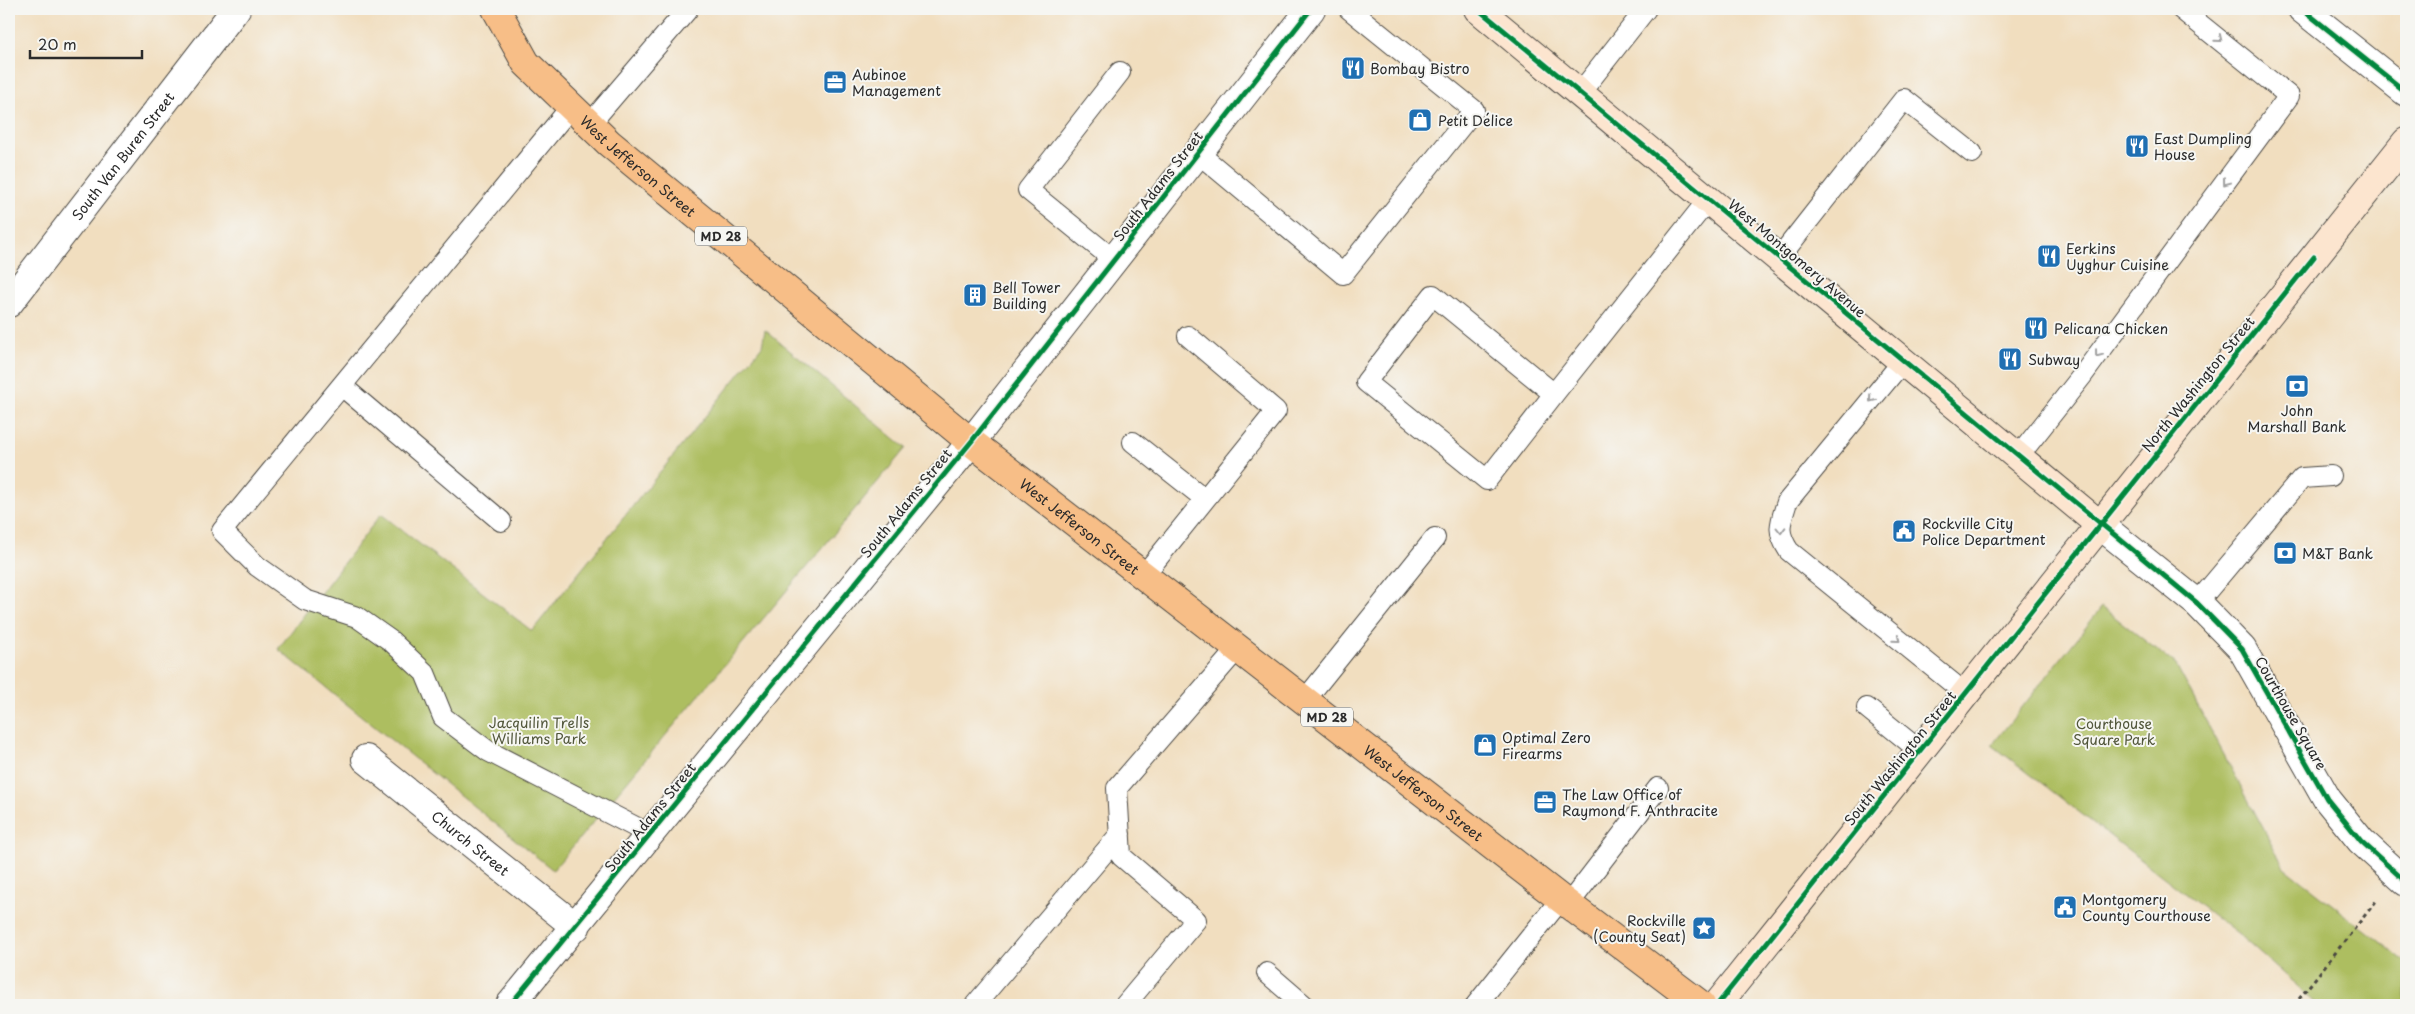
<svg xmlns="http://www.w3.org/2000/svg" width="2415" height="1014" viewBox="0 0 2415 1014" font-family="'Playpen Sans',sans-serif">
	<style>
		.green { fill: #adbe61; stroke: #6c7446 }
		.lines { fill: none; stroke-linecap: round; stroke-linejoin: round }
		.lane-casing { stroke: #494641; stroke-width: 22 }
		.street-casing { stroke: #494641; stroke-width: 30 }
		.secondary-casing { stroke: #494641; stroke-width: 30 }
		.primary-casing { stroke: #494641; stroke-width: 30 }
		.path { stroke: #494641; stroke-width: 3; stroke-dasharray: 4 4; stroke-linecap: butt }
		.lane { stroke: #fff; stroke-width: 20 }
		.street { stroke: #fff; stroke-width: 28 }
		.secondary { stroke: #fce5cf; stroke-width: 28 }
		.primary { stroke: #f7be87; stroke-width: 28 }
		.cycleway-casing { stroke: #f6f6f2; stroke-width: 8 }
		.cycleway { stroke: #00873e; stroke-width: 5 }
		.oneway { stroke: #a0a0a0 }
		.labels { text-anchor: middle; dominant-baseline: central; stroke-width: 4; stroke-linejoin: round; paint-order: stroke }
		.shield { fill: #f6f6f2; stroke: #686867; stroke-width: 1 }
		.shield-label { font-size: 12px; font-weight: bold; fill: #2b2b2b }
		.poi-label { font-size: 14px; fill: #2b2b2b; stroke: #f6f6f2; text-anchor: start }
		.street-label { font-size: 14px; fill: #2b2b2b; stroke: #f6f6f2 }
		.park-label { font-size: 14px; fill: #52573b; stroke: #f6f6f2 }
	</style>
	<rect width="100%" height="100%" fill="#f6f6f2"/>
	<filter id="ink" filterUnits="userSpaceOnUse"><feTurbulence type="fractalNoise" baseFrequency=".02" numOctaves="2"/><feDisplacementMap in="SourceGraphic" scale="10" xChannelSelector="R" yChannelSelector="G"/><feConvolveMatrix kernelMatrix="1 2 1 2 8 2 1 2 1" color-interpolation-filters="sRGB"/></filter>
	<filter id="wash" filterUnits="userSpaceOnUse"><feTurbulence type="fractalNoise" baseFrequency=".0096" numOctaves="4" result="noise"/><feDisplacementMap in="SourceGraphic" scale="20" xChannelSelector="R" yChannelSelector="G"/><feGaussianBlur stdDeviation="1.12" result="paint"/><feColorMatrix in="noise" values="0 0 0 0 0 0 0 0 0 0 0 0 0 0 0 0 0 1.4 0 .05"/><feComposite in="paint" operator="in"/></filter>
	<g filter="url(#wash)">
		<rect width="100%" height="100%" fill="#f1debf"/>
		<path class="green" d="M765,330L906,448L553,870L278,649L381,514L532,631L762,346Z
			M2102,607L2176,665L2284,867L2406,962V1005H2319L2240,936L1992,745Z"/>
	</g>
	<g filter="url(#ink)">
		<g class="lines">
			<g class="lane-casing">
				<path id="lane" d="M1580,93L1646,9
					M570,108L222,531L257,566L305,600L357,617L391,641L425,673L443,717L488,751L651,835
					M589,125L688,9
					M1198,153L1343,274L1474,110L1349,9
					M1779,258L1904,99L1972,153
					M1114,260L1028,190L1120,72
					M1903,361L1787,502C1780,524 1776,531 1789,551L1966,694
					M342,386L501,521
					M1554,394L1487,480L1366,382L1433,295L1554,394L1708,200
					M1133,442L1205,499
					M2018,457L2082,376L2289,96L2181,9
					M1144,575L1276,411L1188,336
					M2197,603L2302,478L2331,476
					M1305,700L1435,538
					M1867,708L1920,751
					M1568,905L1658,788
					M1267,973L1304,1005
					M975,1005L1120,834
					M1125,1005L1196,920L1121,856L1117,788L1238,648
					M1476,1005L1561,899"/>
			</g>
			<g class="street-casing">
				<g id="street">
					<path d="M2302,9L2406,92"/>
					<path id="s1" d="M9,303L236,9"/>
					<path d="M2100,525L2197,603L2242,649L2327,799L2361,841L2406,882"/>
					<path id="s2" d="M366,759L576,927"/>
					<path d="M510,1005L971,442L1311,9"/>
				</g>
			</g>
			<g class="secondary-casing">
				<path id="secondary" d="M1478,9L2100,525
					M1717,1005L2406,142"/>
			</g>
			<g class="primary-casing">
				<g id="primary">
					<path id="s3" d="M496,9L526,63L609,143L971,442L1561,899L1701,1005"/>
				</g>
			</g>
			<path class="path" d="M2299,999L2377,900"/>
			<use href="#lane" class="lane"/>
			<use href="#street" class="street"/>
			<use href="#secondary" class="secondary"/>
			<use href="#primary" class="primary"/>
			<g class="cycleway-casing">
				<path id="cycleway" d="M1478,9L2197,603L2242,649L2327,799L2361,841L2406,882
					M2302,9L2406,92
					M510,1005L971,442L1311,9
					M1717,1005L2314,257"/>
			</g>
			<use href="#cycleway" class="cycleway"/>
		</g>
		<defs><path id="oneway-chevron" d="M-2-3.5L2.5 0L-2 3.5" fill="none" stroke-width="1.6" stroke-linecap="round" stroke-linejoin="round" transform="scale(1.25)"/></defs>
		<g class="oneway">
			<use href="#oneway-chevron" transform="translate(2219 39) rotate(39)"/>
			<use href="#oneway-chevron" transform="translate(2226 182) rotate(127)"/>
			<use href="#oneway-chevron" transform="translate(2098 354) rotate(127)"/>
			<use href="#oneway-chevron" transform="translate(1872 399) rotate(129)"/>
			<use href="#oneway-chevron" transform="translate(1781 530) rotate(89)"/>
			<use href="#oneway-chevron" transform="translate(1897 639) rotate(39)"/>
		</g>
	</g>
	<defs>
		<g id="restaurant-square" transform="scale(1.25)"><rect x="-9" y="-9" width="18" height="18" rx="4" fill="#1f6fb2" stroke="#f6f6f2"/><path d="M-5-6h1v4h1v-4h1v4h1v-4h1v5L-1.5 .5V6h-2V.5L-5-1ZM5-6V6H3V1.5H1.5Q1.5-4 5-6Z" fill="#fff"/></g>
		<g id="office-square" transform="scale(1.25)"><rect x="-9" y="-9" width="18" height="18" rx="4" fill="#1f6fb2" stroke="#f6f6f2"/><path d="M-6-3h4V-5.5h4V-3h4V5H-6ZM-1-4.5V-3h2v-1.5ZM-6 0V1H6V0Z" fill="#fff"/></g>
		<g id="shop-square" transform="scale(1.25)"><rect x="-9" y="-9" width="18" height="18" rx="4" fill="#1f6fb2" stroke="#f6f6f2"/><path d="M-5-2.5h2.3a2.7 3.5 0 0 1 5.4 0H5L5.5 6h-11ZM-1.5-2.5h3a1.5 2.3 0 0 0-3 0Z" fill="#fff"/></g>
		<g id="building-square" transform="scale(1.25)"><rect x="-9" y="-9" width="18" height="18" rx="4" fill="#1f6fb2" stroke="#f6f6f2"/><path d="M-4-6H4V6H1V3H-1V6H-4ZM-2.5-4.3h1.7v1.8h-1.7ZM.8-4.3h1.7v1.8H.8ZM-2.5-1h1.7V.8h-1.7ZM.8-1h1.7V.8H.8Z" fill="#fff"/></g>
		<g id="bank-square" transform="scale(1.25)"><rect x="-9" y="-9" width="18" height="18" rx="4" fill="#1f6fb2" stroke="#f6f6f2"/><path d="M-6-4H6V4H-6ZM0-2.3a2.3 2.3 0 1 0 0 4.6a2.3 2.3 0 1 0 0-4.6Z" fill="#fff"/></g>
		<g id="civic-square" transform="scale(1.25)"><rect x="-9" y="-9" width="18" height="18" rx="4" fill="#1f6fb2" stroke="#f6f6f2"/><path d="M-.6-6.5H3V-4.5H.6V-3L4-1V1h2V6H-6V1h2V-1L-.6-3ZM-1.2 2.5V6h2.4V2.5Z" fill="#fff"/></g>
		<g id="sight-square" transform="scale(1.25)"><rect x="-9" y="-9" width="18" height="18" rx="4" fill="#1f6fb2" stroke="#f6f6f2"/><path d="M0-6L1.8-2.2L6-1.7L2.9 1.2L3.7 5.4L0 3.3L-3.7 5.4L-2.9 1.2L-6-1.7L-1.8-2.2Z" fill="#fff"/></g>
	</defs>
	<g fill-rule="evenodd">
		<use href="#restaurant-square" x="1353" y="68"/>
		<use href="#office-square" x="835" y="82"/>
		<use href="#shop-square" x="1420" y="120"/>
		<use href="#restaurant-square" x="2137" y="146"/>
		<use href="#restaurant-square" x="2049" y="256"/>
		<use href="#building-square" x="975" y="295"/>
		<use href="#restaurant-square" x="2036" y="328"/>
		<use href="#restaurant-square" x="2010" y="359"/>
		<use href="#bank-square" x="2297" y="386"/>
		<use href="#civic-square" x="1904" y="531"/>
		<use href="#bank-square" x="2285" y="553"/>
		<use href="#shop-square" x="1485" y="745"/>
		<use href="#office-square" x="1545" y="802"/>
		<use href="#civic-square" x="2065" y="907"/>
		<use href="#sight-square" x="1704" y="928"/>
	</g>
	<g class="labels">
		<g class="shield">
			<rect x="695" y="226.5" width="52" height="19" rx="4"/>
			<rect x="1301" y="707.5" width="52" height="19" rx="4"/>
		</g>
		<g class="shield-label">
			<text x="721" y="236">MD 28</text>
			<text x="1327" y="717">MD 28</text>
		</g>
		<g class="poi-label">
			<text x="1370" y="68">Bombay Bistro</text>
			<text x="852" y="74">Aubinoe<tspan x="852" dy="16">Management</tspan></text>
			<text x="1438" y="120">Petit Délice</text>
			<text x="2154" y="138">East Dumpling<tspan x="2154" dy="16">House</tspan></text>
			<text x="2066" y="248">Eerkins<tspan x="2066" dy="16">Uyghur Cuisine</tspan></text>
			<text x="992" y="287">Bell Tower<tspan x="992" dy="16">Building</tspan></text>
			<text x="2054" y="328">Pelicana Chicken</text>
			<text x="2028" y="359">Subway</text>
			<text x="2297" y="410" text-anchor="middle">John<tspan x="2297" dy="16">Marshall Bank</tspan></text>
			<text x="1922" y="523">Rockville City<tspan x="1922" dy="16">Police Department</tspan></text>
			<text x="2302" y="553">M&amp;T Bank</text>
			<text x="1502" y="737">Optimal Zero<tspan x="1502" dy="16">Firearms</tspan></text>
			<text x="1562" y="794">The Law Office of<tspan x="1562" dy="16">Raymond F. Anthracite</tspan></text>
			<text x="2082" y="899">Montgomery<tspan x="2082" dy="16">County Courthouse</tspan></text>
			<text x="1686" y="920" text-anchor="end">Rockville<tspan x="1686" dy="16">(County Seat)</tspan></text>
		</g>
		<g class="street-label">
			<text stroke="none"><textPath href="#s1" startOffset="186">South Van Buren Street</textPath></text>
			<text stroke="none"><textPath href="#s3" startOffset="214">West Jefferson Street</textPath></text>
			<text transform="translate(1158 186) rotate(-52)">South Adams Street</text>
			<text transform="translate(1797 258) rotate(40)">West Montgomery Avenue</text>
			<text transform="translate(2198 384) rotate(-51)">North Washington Street</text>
			<text transform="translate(906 503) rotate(-51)">South Adams Street</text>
			<text stroke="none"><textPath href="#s3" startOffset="784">West Jefferson Street</textPath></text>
			<text transform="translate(2291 713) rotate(60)">Courthouse Square</text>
			<text transform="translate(1900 758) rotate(-51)">South Washington Street</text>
			<text stroke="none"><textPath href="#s3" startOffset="1219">West Jefferson Street</textPath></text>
			<text transform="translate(650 817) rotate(-51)">South Adams Street</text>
			<text stroke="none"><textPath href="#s2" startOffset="134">Church Street</textPath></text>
		</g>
		<g class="park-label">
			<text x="539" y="722">Jacquilin Trells<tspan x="539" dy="16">Williams Park</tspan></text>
			<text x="2114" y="723">Courthouse<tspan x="2114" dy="16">Square Park</tspan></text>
		</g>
	</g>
	<rect width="2415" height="1014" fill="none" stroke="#f6f6f2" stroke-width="30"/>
	<path d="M30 50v8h112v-8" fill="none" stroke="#2b2b2b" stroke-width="2.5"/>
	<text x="38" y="50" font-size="15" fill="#2b2b2b" stroke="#f6f6f2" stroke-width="4" paint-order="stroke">20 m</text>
</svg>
